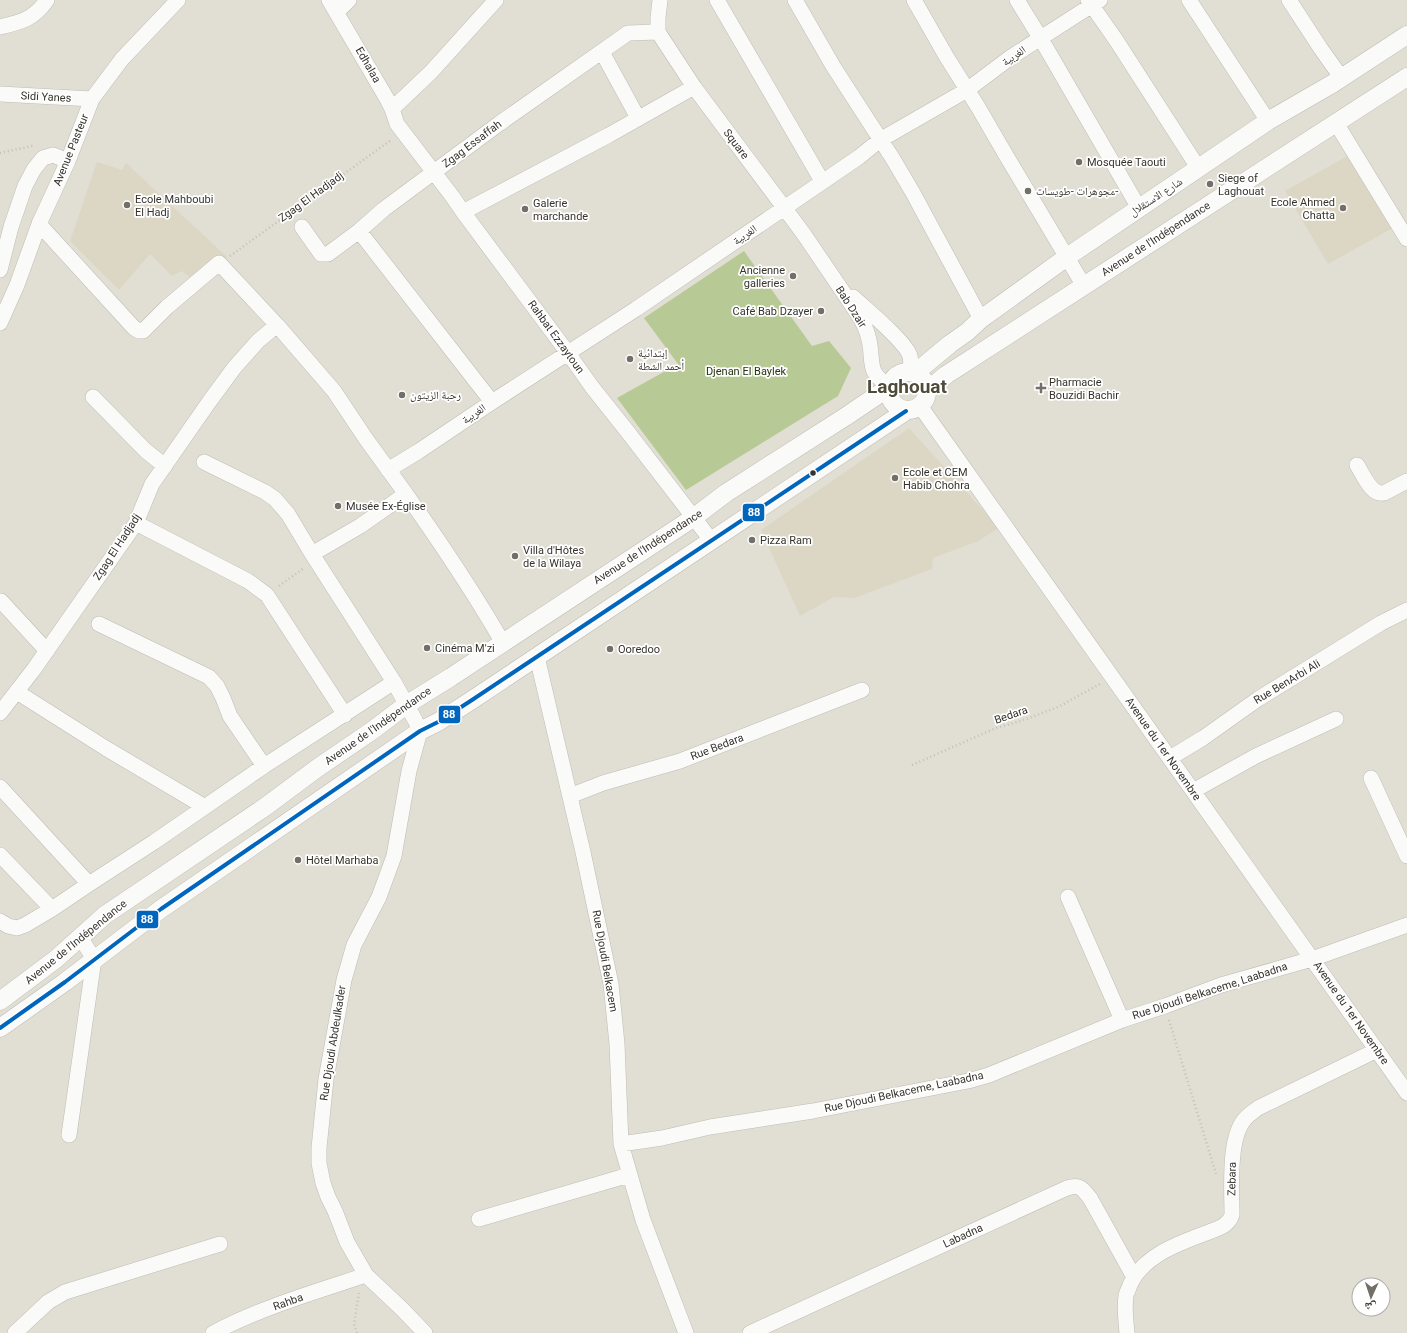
<svg xmlns="http://www.w3.org/2000/svg" width="1407" height="1333" viewBox="0 0 1407 1333" font-family="Roboto,'Noto Naskh Arabic',sans-serif">
	<style>
		.built { fill: #dcd7c4 }
		.forest { fill: #b7c994 }
		.lines { fill: none; stroke-linecap: round; stroke-linejoin: round }
		.minor-casing { stroke: #bfbcb4; stroke-width: 16 }
		.major-casing { stroke: #bfbcb4; stroke-width: 19 }
		.path { stroke: #c0c0bc; stroke-width: 2.5; stroke-dasharray: 1 3; stroke-linecap: butt }
		.minor { stroke: #fafaf9; stroke-width: 15 }
		.major { stroke: #fafaf9; stroke-width: 18 }
		.bus-1-casing { stroke: #fff; stroke-width: 7 }
		.bus-1 { stroke: #0065bd; stroke-width: 4 }
		.poi-dot { fill: #716f67; stroke: #fff; stroke-width: 1.5 }
		.bus-dot { fill: #35332c; stroke: #fff; stroke-width: 1.5 }
		.labels { text-anchor: middle; dominant-baseline: central; stroke-width: 3.5; stroke-linejoin: round; paint-order: stroke }
		.street-label { font-size: 11px; fill: #35332c; stroke: #fff }
		.poi-label { font-size: 11px; fill: #35332c; stroke: #fff; text-anchor: start }
		.park-label { font-size: 11px; fill: #26330e; stroke: #fff }
		.town-label { font-size: 19px; font-weight: bold; fill: #4f4a3a; stroke: #fff }
		.line-badge { stroke: #fff; stroke-width: 1.5 }
		.badge-label { font-size: 11px; text-anchor: middle; font-weight: bold; fill: #fff }
	</style>
	<rect width="100%" height="100%" fill="#e1ded4"/>
	<path class="built" d="M1358,150L1400,224L1328,264L1285,191Z
		M97,162L122,170L126,163L227,257L196,283L182,271L172,276L150,254L119,290L70,241Z
		M909,428L999,528L978,541L933,558L932,569L854,598L834,597L800,616L761,530Z"/>
	<path class="forest" d="M744,251L812,346L829,341L851,368L838,396L686,490L617,398L678,364L644,318Z"/>
	<g class="lines">
		<g class="minor-casing">
			<path id="minor" d="M329,0L387,99L392,109L397,124L452,196L463,212L568,353L592,387L627,431L711,540
				M660,0L658,18V32L694,87L803,233L858,314C863,322 867,330 869,340C874,361 866,373 889,385
				M717,0L822,181
				M795,0L833,66L893,159L913,193L981,319
				M914,0L946,56L978,107L1007,157L1084,286
				M1017,0L1041,39L1139,208
				M1088,0L1116,40L1199,169
				M1189,0L1268,121
				M1289,0L1321,49L1341,77
				M337,12L349,0
				M0,27C21,22 34,19 47,0
				M602,52L638,118
				M0,94L92,99
				M392,109L431,72L496,0
				M1336,123L1407,239
				M463,212L609,135L694,87
				M39,224L134,328L139,331H143L167,307L219,263L277,325L334,391L366,439L406,494L360,526L312,554L394,682L415,720L420,731L409,771L394,856L379,897L354,945L344,980L326,1079L319,1148V1163L323,1183L328,1197L335,1211L347,1242L366,1275L402,1309L425,1333
				M302,227L321,254H328L359,231L384,209L500,123L628,33L658,32
				M359,231L492,402
				M0,270L11,227L25,186L34,169L43,158L53,155L68,161
				M853,297C866,309 906,342 910,356C911,361 911,367 911,372
				M0,323L17,285L39,224L68,161L92,99L122,59L178,0
				M93,397L146,451L165,466
				M920,406L1407,1093
				M204,462L265,492L275,499L288,514L312,554
				M1357,465C1363,474 1371,496 1384,493L1407,481
				M388,470L419,451L492,402L636,309L859,157L880,140L967,90L1011,57L1100,0
				M406,494C440,542 473,591 503,643
				M136,523L248,581L267,595L345,715
				M1,601L47,651
				M99,624L209,677L217,686L223,698L230,716L264,766
				M537,657L583,852L611,984L617,1044L621,1144L643,1220L686,1333
				M17,692L107,749L205,807
				M0,713L34,669L136,523L152,484L209,402L234,368L258,341L277,325
				M1170,758L1203,738L1258,699L1381,623L1407,610
				M1371,778L1407,856
				M0,787L89,884
				M1193,791L1256,756L1336,719
				M570,796L603,783L680,761L862,690
				M0,855L52,909
				M1068,897L1122,1020
				M0,921L8,926L17,928L25,925L52,909L89,884L154,842L264,766L394,682
				M69,1135L94,959L80,937
				M621,1144L662,1138L710,1127L813,1111L968,1081L989,1075L1122,1020L1165,1006L1221,985L1312,959L1407,925
				M479,1219L629,1175
				M15,1333L48,1302L65,1292L220,1244
				M213,1333C260,1308 315,1292 366,1275
				M750,1333L1067,1188C1080,1184 1082,1188 1090,1198L1134,1277
				M1127,1333C1126,1321 1124,1308 1126,1296C1126,1293 1129,1289 1130,1285C1143,1255 1180,1243 1209,1232C1219,1228 1228,1226 1232,1215C1232,1190 1228,1140 1244,1120C1248,1115 1253,1112 1258,1108L1377,1050"/>
		</g>
		<g class="major-casing">
			<path id="major" d="M889 391a19 19 0 1 1 38 0a19 19 0 1 1-38 0Z
				M915,373L950,344L967,332L981,319L1067,257L1268,121L1332,84L1407,35
				M927,391L946,375L1407,77
				M0,1001L56,959L105,915L265,807L316,769L373,730L406,705L451,677L693,518L726,493L845,417L888,388
				M0,1028L65,982L161,909L420,731L438,722L472,700L906,411"/>
		</g>
		<path class="path" d="M0,153L32,146L34,147
			M230,256L391,140
			M279,586L304,568
			M912,765L996,728L1021,721L1058,707L1100,684
			M1169,1020L1216,1174
			M357,1333L354,1324L359,1293"/>
		<use href="#minor" class="minor"/>
		<use href="#major" class="major"/>
		<g class="bus-1-casing">
			<path id="bus-1" d="M0,1028L65,982L161,909L420,731L438,722L472,700L906,411"/>
		</g>
		<use href="#bus-1" class="bus-1"/>
	</g>
	<g class="poi-dot">
		<circle cx="1079" cy="162" r="4"/>
		<circle cx="1210" cy="184" r="4"/>
		<circle cx="1028" cy="191" r="4"/>
		<circle cx="127" cy="205" r="4"/>
		<circle cx="1343" cy="208" r="4"/>
		<circle cx="525" cy="209" r="4"/>
		<circle cx="793" cy="276" r="4"/>
		<circle cx="821" cy="311" r="4"/>
		<circle cx="630" cy="359" r="4"/>
		<path d="M1039 382h4v4h4v4h-4v4h-4v-4h-4v-4h4z"/>
		<circle cx="402" cy="395" r="4"/>
		<circle cx="895" cy="478" r="4"/>
		<circle cx="338" cy="506" r="4"/>
		<circle cx="752" cy="540" r="4"/>
		<circle cx="515" cy="556" r="4"/>
		<circle cx="427" cy="648" r="4"/>
		<circle cx="610" cy="649" r="4"/>
		<circle cx="298" cy="860" r="4"/>
	</g>
	<circle class="bus-dot" cx="813" cy="473" r="3.5"/>
	<g class="labels">
		<g class="street-label">
			<text transform="translate(1014 56) rotate(-34)">الغربية</text>
			<text transform="translate(368 65) rotate(60)">Edhalaa</text>
			<text transform="translate(46 97) rotate(3)">Sidi Yanes</text>
			<text transform="translate(472 144) rotate(-37)">Zgag Essaffah</text>
			<text transform="translate(736 144) rotate(53)">Square</text>
			<text transform="translate(71 150) rotate(-68)">Avenue Pasteur</text>
			<text transform="translate(311 197) rotate(-36)">Zgag El Hadjadj</text>
			<text transform="translate(1156 197) rotate(-33)">شارع الاستقلال</text>
			<text transform="translate(745 235) rotate(-34)">الغربية</text>
			<text transform="translate(1156 239) rotate(-33)">Avenue de l'Indépendance</text>
			<text transform="translate(851 307) rotate(57)">Bab Dzair</text>
			<text transform="translate(556 337) rotate(54)">Rahbat Ezzaytoun</text>
			<text transform="translate(474 414) rotate(-34)">الغربية</text>
			<text transform="translate(117 547) rotate(-57)">Zgag El Hadjadj</text>
			<text transform="translate(648 547) rotate(-33)">Avenue de l'Indépendance</text>
			<text transform="translate(1287 682) rotate(-31)">Rue BenArbi Ali</text>
			<text transform="translate(1011 715) rotate(-19)">Bedara</text>
			<text transform="translate(378 726) rotate(-35)">Avenue de l'Indépendance</text>
			<text transform="translate(717 747) rotate(-21)">Rue Bedara</text>
			<text transform="translate(1163 749) rotate(55)">Avenue du 1er Novembre</text>
			<text transform="translate(76 942) rotate(-39)">Avenue de l'Indépendance</text>
			<text transform="translate(605 961) rotate(80)">Rue Djoudi Belkacem</text>
			<text transform="translate(1210 991) rotate(-18)">Rue Djoudi Belkaceme, Laabadna</text>
			<text transform="translate(1351 1013) rotate(55)">Avenue du 1er Novembre</text>
			<text transform="translate(333 1043) rotate(-81)">Rue Djoudi Abdeulkader</text>
			<text transform="translate(904 1092) rotate(-12)">Rue Djoudi Belkaceme, Laabadna</text>
			<text transform="translate(1232 1179) rotate(-89)">Zebara</text>
			<text transform="translate(963 1236) rotate(-25)">Labadna</text>
			<text transform="translate(288 1302) rotate(-20)">Rahba</text>
		</g>
		<g class="poi-label">
			<text x="1087" y="162">Mosquée Taouti</text>
			<text x="1218" y="178">Siege of<tspan x="1218" dy="13">Laghouat</tspan></text>
			<text x="1036" y="191">مجوهرات -طويسات-</text>
			<text x="135" y="199">Ecole Mahboubi<tspan x="135" dy="13">El Hadj</tspan></text>
			<text x="1335" y="202" text-anchor="end">Ecole Ahmed<tspan x="1335" dy="13">Chatta</tspan></text>
			<text x="533" y="203">Galerie<tspan x="533" dy="13">marchande</tspan></text>
			<text x="785" y="270" text-anchor="end">Ancienne<tspan x="785" dy="13">galleries</tspan></text>
			<text x="813" y="311" text-anchor="end">Café Bab Dzayer</text>
			<text x="638" y="353">إبتدائية<tspan x="638" dy="13">أحمد الشطة</tspan></text>
			<text x="1049" y="382">Pharmacie<tspan x="1049" dy="13">Bouzidi Bachir</tspan></text>
			<text x="410" y="395">رحبة الزيتون</text>
			<text x="903" y="472">Ecole et CEM<tspan x="903" dy="13">Habib Chohra</tspan></text>
			<text x="346" y="506">Musée Ex-Église</text>
			<text x="760" y="540">Pizza Ram</text>
			<text x="523" y="550">Villa d'Hôtes<tspan x="523" dy="13">de la Wilaya</tspan></text>
			<text x="435" y="648">Cinéma M'zi</text>
			<text x="618" y="649">Ooredoo</text>
			<text x="306" y="860">Hôtel Marhaba</text>
		</g>
		<g class="park-label">
			<text x="746" y="371">Djenan El Baylek</text>
		</g>
		<g class="town-label">
			<text x="907" y="386">Laghouat</text>
		</g>
	</g>
	<g class="line-badge">
		<rect x="742" y="503" width="23" height="19" rx="4" fill="#0065bd"/>
		<rect x="438" y="705" width="23" height="19" rx="4" fill="#0065bd"/>
		<rect x="136" y="910" width="23" height="19" rx="4" fill="#0065bd"/>
	</g>
	<g class="badge-label">
		<text x="754" y="516">88</text>
		<text x="449" y="718">88</text>
		<text x="147" y="923">88</text>
	</g>
	<g transform="translate(1371 1297) rotate(183)"><circle r="19" fill="#ffffff" stroke="#aeadab"/>
	<path d="M0-3L7 15L0 10L-7 15Z" fill="#716f67"/>
	<text y="-6" font-size="11" font-weight="bold" text-anchor="middle" fill="#35332c">ش</text>
	</g>
</svg>
